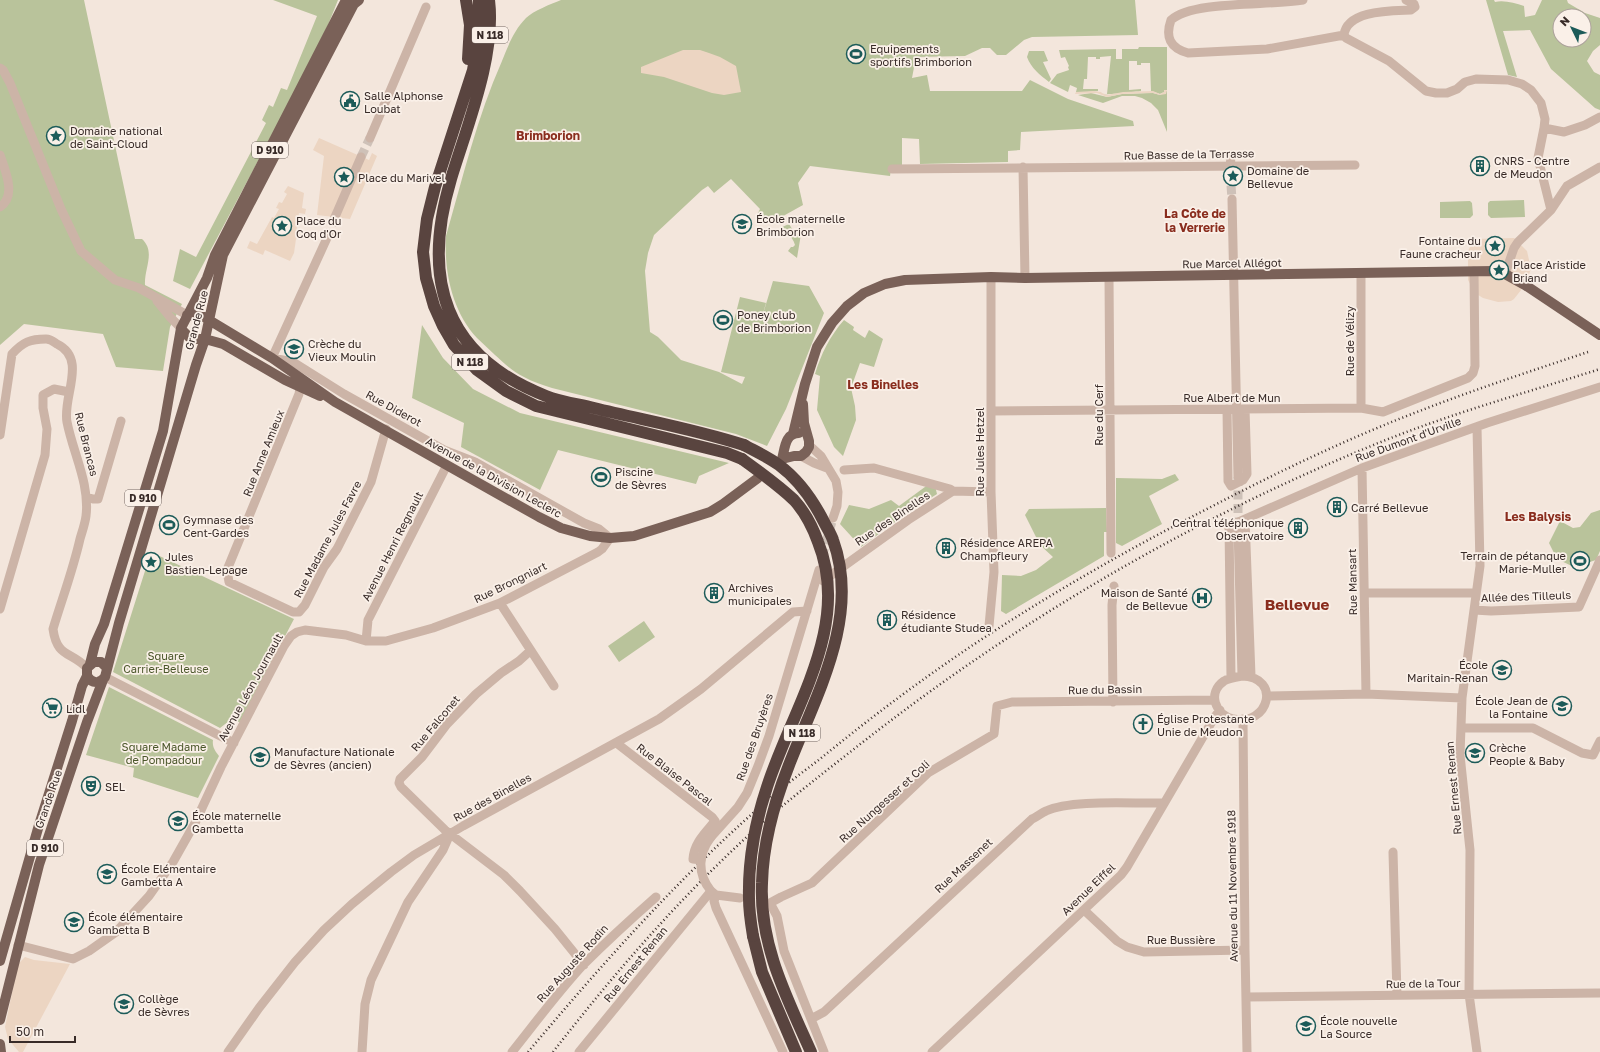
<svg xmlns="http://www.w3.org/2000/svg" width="1600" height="1052" viewBox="0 0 1600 1052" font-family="'Golos Text',sans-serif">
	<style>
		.green { fill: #b9c39b; fill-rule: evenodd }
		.plaza { fill: #ecd5c2 }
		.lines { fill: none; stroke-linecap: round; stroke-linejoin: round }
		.minor-tunnel { stroke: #cec1b8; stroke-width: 9; stroke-dasharray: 9 4.5; stroke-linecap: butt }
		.minor { stroke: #ccb4a7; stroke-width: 9 }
		.major { stroke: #7a6158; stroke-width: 10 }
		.highway { stroke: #59443f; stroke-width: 12 }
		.rail { stroke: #382b28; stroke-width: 2.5; stroke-dasharray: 1 3; stroke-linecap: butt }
		.minor-bridge { stroke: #ccb4a7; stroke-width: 9 }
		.highway-bridge { stroke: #59443f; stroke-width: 12 }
		.labels { text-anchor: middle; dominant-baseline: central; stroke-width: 3.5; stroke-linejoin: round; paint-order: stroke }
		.shield { fill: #faf0e8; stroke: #726662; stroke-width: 1 }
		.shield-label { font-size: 10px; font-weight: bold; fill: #382b28 }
		.poi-label { font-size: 11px; fill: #382b28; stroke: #faf0e8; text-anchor: start }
		.street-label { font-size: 11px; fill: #382b28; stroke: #faf0e8 }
		.park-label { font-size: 11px; fill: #4b572b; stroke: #faf0e8 }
		.neighbourhood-label { font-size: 12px; font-weight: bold; fill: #8a2d1e; stroke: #faf0e8 }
		.district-label { font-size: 15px; font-weight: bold; fill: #8a2d1e; stroke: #faf0e8 }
	</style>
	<rect width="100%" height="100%" fill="#f3e6dc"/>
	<path class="green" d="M0,0H84L135,239H142C156,252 144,268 145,285L182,304L170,327L163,371L116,367L103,334L24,324L0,345Z
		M273,0H338L328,25L292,97L190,289L173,281L180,249L196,257L266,123L262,120L269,105L273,107L281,88L287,90L317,16Z
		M561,0H1135L1138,35L1032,37L1024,40L1006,55H997L990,48H982L965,56L916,57L912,78L927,75L930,91H1022L1030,80L1068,99L1133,121L1134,126L1021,132L1020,150L1008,151V162L920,164L919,139L902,138V169H891L890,176L810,166L798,183L803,205L776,220L773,215L764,224L757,215L760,209L731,179L714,193L708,186L702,190L654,235L648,253L645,271L650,332L658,337L681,360L719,372L742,384L745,377L721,372L740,297L766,303L759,327L773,281L809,286L824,313L786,409L767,446L736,434L552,388C543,385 533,382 524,377C513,372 504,363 495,355C489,349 483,344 477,338C452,311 444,272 446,236C463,177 477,117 502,61C508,46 514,30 526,18C533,11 551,4 561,0Z
		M1486,0H1494L1495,2C1504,0 1515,3 1524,6L1525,17L1535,15L1542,0H1567L1568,3L1585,13L1600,18V45L1593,51L1587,61L1594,72L1600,75V110L1595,108L1551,69L1530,30L1503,31L1517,77L1508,75ZM1560,16H1584V40H1560Z
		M1139,47H1167V90H1164V92L1160,94L1151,91L1150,63H1141V65H1137V61H1129V90L1141,89V91C1134,92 1107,95 1103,94H1107L1111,56L1100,57V59H1096V57H1088L1087,79H1084L1083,89H1098V91L1077,93L1076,92L1077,88L1070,85L1068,92L1050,83L1057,74L1069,70L1068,67L1069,66L1065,57L1061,58L1059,50L1116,49V59H1122V49H1138Z
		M1029,51H1044L1048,61L1043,62L1051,79L1049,82C1040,75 1031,68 1027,57Z
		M1166,91H1167V132L1158,110L1151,103L1142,98L1135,96H1122L1103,103L1078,95L1091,93L1107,97L1122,94L1153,93L1160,95Z
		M1524,200L1525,217L1491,218L1488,215V203L1490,201Z
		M1470,201L1472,203L1473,215L1470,218H1440V202Z
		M789,224L794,232L801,234L797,258L788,251L791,247H793L795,245C792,234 785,235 782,227Z
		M844,320L854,327L853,330L865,338L869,330L883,339L874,367L860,363L851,388L855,406L856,420L843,456L834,447L817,410L820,376L815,374C821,354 830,336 844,320Z
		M422,325L443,358L473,389L520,413L729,463L699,476L696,484L558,450L540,490L461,447L464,423L412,398Z
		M1175,474L1179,480L1149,496L1162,524L1122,546L1116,543V478L1162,479Z
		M929,484L935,486L937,494L910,511L861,547L840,524L849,505L869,509L891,500L899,506Z
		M1106,508L1107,532H1104V556L1006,614L1001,611L1002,575L1021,576L1036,570L1053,557L1040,545L1025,515L1029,509Z
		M1600,510V551L1596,560L1574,567L1557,559L1549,543L1560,521L1573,528L1580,527L1591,513Z
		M151,552L294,619L240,722L229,721L220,728L113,672Z
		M644,621L655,637L619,662L608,646Z
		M109,687L213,740C212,747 215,751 219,756L198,798L133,777L134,768L86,755Z"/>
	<path class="plaza" d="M683,50H700L709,53L720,57L736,66L741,92L724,95L712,93L664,77L641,73V67Z
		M1164,90H1167L1166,94L1160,95L1153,93H1147L1122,94L1107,97L1097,93L1075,94L1076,92L1093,91L1101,92L1102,93L1107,95L1123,92L1153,91L1160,94L1164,92Z
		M319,138L369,160L372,153L377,156L350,219L317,215L324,156L313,150Z
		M288,186L304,193L302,208L306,209L305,214L299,213L296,234L302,235V239H296L294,253L290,261L265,250L263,255L247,248L250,241L257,244L272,217L274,218L279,209L276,208L279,202L282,203L287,194L284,192Z
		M1514,238L1527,251L1531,269L1525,285L1514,299L1511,301L1498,302L1483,298L1475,293L1468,280V251L1474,239Z
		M25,957L34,960L70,964L23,1052H19L8,1039L5,1027L18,964Z"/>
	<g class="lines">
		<path class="minor-tunnel" d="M361,157L370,138
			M1230,172L1232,199
			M327,238L335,217
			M1238,477V528
			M822,557L833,518"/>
		<path class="minor" d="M1303,0C1271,6 1193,0 1171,20C1165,37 1170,48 1188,53L1267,49L1344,35
			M1344,35L1346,38L1389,61L1426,91L1436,93H1447L1457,89L1465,82L1476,79L1508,80L1522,84L1531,90L1541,103L1545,119L1544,128L1538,158L1551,210L1518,242L1514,248L1505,274
			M1344,35C1347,10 1391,11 1411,10L1415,7L1414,4L1406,0
			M0,68L3,70L10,83L61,209L81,251L115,280L139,288L187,315
			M1544,128L1564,132L1585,125L1600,117
			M370,138L426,7
			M0,155C5,170 17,196 0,207
			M1023,167L1025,278
			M892,169L1355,165
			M1230,171L1231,155
			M1232,199L1238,477
			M1551,210L1567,186L1600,167
			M335,217L361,157
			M1361,273V408
			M1109,277L1111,553
			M157,301L170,317L181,328
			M272,358L327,238
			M300,388L299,394L227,570L229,582L293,612H299L305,605L324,567L337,549L371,482L386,429
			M1227,409L1228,481L1231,486L1243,480L1247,474L1245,409
			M991,411L1361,408L1383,412L1468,378L1473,373L1475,366L1474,271
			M0,435L12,354C23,342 30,339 46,339C51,339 54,342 57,344C88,359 62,397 67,422C73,453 90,484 86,516C85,524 82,532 80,539C73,570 62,599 53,629C57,658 71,651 87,668
			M809,445L821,456L836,481L838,492L837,506L833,518
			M801,456L814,463L827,468
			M1362,468L1366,694
			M844,470L874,468L950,489L953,491
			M86,497L93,499H98L121,421
			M1245,519L1251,676
			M1238,528L1242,676
			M823,581L908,520L953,491L991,492
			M1365,593H1476
			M500,603L554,686
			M0,609L45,455L47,429L43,408V395L54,389L69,392
			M1474,610L1491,611L1579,607L1600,560
			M989,626L994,572L991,492V277
			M366,641L368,620L447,465
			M530,651L519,661L501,673L476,694L447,724L422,757L400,779L399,783L401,787L445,830L504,875L520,891L555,929L584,965
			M1242,676C1282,677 1269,727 1233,719C1215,714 1207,693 1224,681C1229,678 1236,677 1242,676Z
			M105,677L234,743
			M1231,678L1229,526L1362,468L1487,423L1600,387
			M1268,696L1366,694L1462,698
			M1113,702L1112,605L1114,586
			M1243,719L1245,950L1247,1052
			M1461,728H1533L1582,753L1593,755L1600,741
			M617,742L619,745L712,817L715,821C705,833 694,843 693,859L701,860
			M711,837L738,807L747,793L758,766L769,736L819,570
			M1393,852L1397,995
			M716,895L714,901L716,908L783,1052
			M1084,910L1117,941L1127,947L1144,952L1245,950
			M18,945L73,959L89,951L116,932L149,896L173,862L195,823L221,767L284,646L291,636L297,632L305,630L346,635L366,641H386L433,628L500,603L598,552L602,549L610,538L599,529L584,523L475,462L444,450L344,394L293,362L272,358
			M1246,997L1600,993
			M811,1019L824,1012L1032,819C1037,817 1041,813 1046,811C1072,799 1133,804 1164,803
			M228,1052L259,1008L295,962L324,930L352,904L391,872L414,855L463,826L659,719L701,689L793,612L807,611
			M362,1052L365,1004L371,980L408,902L443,850L450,834
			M512,1052C536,1022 558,992 584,964C607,941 631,919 656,897
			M579,1052L711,891L716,895L740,898
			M824,1052L784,951L777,916L770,903L781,897L812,883L928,773L994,734L997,706L1012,702L1214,700
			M932,1052L1121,875L1127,867L1214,718L1220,710
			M1477,1052L1469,994L1470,850L1460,755L1462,698L1480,566L1477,427"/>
		<path class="major" d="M187,315L204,317L272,358L335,402L539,517L561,528L590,536L610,538L634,536L710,512L723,504L758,478
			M181,328L183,331L191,339H205L223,344L285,380L320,396
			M793,434L805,384L817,347L832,323L847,306L864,293L885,284L905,280L991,277L1025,278L1494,271L1505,274L1525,285L1600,335
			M782,459L794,456H801L806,452L809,447V441L804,423L803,404
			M782,459C785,448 785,433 799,433
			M90,664L95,644L104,624L163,431L181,328L207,278L215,255L346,0
			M107,668L101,662H94L87,668V676C92,684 100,684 105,677L119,623L196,365L205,339L223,255L354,4L359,0
			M0,961L39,825L72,721L82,686L87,676
			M0,1020L39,865L87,722L103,680
			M0,1044L1,1052"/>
		<path class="highway" d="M466,0L470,25L468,59
			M479,0L478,41L473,70L435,187L427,219L423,252L426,278L434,306L443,326L454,345L477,370L506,391L536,406L727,453L742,459
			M489,0C496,56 467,126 451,179C421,279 444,356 546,396C561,402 578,404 594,408C643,420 695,429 744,445
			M753,936L762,972L796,1052"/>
		<path class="rail" d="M528,1052C603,963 681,875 769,799C785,785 803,772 820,759C870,718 922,679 976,643C1050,594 1127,550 1205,510C1274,474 1344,440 1417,412C1473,390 1531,371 1588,352
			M553,1052C609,980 669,910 736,847C773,812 813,781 854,749C1012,624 1189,520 1376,444C1449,414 1525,393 1600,369"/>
		<path class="minor-bridge" d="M711,891C697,874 698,854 711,837"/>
		<path class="highway-bridge" d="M744,445C755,451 768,457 779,465C799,480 813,500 824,522C827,528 831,534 833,540C861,617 816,695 789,765C774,803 763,842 762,883C759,944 787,998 811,1052
			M742,459C760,472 778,485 794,500C804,511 813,528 818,542C852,626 792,709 767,787C755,823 748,861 749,899C749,911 751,924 753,936"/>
	</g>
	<defs>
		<g id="stadium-ring" transform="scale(1)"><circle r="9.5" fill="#faf0e8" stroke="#1c5b59" stroke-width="1.5"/><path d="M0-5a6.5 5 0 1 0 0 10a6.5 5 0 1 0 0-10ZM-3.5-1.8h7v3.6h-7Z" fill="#1c5b59"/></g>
		<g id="civic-ring" transform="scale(1)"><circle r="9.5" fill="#faf0e8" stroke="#1c5b59" stroke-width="1.5"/><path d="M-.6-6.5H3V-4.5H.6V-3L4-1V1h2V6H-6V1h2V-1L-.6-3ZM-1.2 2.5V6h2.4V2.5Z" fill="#1c5b59"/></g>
		<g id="sight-ring" transform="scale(1)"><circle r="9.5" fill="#faf0e8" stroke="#1c5b59" stroke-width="1.5"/><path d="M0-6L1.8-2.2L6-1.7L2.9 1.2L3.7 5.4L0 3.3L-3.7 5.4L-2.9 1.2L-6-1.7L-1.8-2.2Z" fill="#1c5b59"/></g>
		<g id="building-ring" transform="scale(1)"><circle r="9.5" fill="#faf0e8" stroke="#1c5b59" stroke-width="1.5"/><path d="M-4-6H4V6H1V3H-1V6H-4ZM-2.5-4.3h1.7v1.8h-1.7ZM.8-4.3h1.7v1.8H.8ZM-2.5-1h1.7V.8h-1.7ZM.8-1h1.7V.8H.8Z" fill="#1c5b59"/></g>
		<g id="school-ring" transform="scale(1)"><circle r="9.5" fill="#faf0e8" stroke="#1c5b59" stroke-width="1.5"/><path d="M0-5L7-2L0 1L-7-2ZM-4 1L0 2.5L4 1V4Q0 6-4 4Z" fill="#1c5b59"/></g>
		<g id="hospital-ring" transform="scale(1)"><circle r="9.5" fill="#faf0e8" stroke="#1c5b59" stroke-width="1.5"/><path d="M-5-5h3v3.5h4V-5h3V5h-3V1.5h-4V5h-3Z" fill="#1c5b59"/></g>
		<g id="supermarket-ring" transform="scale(1)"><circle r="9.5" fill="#faf0e8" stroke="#1c5b59" stroke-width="1.5"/><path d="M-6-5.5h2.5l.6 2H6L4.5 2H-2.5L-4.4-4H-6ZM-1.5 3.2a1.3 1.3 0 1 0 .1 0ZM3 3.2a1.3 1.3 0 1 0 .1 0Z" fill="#1c5b59"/></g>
		<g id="church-ring" transform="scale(1)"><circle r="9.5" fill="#faf0e8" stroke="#1c5b59" stroke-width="1.5"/><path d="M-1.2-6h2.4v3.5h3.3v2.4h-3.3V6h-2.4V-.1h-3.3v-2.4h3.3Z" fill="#1c5b59"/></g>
		<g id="university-ring" transform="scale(1)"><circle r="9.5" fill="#faf0e8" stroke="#1c5b59" stroke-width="1.5"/><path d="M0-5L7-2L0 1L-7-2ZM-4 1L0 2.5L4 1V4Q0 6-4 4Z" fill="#1c5b59"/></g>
		<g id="theatre-ring" transform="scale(1)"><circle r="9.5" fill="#faf0e8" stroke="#1c5b59" stroke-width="1.5"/><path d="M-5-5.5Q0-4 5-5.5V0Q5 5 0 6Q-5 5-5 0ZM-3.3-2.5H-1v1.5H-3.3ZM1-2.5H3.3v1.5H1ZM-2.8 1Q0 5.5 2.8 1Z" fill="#1c5b59"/></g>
	</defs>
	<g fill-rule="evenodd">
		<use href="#stadium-ring" x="856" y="54"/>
		<use href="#civic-ring" x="350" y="101"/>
		<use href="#sight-ring" x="56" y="136"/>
		<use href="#building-ring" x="1480" y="166"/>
		<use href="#sight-ring" x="1233" y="176"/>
		<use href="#sight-ring" x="344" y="177"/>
		<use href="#school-ring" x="742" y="224"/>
		<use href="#sight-ring" x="282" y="226"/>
		<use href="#sight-ring" x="1495" y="246"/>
		<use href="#sight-ring" x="1499" y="270"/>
		<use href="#stadium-ring" x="723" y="320"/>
		<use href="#school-ring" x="294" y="349"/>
		<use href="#stadium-ring" x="601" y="477"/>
		<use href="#building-ring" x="1337" y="507"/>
		<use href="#stadium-ring" x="169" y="525"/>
		<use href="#building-ring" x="1298" y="528"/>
		<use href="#building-ring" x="946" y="548"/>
		<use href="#stadium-ring" x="1580" y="561"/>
		<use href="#sight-ring" x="151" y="562"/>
		<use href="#building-ring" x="714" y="593"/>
		<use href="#hospital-ring" x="1202" y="598"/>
		<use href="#building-ring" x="887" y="620"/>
		<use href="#school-ring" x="1502" y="670"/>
		<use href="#school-ring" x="1562" y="706"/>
		<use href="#supermarket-ring" x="52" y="708"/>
		<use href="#church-ring" x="1143" y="724"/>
		<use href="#school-ring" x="1475" y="753"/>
		<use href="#university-ring" x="260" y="757"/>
		<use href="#theatre-ring" x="91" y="786"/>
		<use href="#school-ring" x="178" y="821"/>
		<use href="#school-ring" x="107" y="874"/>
		<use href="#school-ring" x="74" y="922"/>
		<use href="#school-ring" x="124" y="1004"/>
		<use href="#school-ring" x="1306" y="1026"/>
	</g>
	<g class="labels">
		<g class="shield">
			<rect x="472" y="27" width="36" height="16" rx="3"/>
			<rect x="252" y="142" width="36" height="16" rx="3"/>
			<rect x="452" y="354" width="36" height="16" rx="3"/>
			<rect x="125" y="490" width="36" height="16" rx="3"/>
			<rect x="784" y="725" width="36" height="16" rx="3"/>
			<rect x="27" y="840" width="36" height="16" rx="3"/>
		</g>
		<g class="shield-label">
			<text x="490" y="35">N 118</text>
			<text x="270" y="150">D 910</text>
			<text x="470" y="362">N 118</text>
			<text x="143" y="498">D 910</text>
			<text x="802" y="733">N 118</text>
			<text x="45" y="848">D 910</text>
		</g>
		<g class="poi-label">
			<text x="870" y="48">Equipements<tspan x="870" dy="13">sportifs Brimborion</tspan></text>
			<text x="364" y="95">Salle Alphonse<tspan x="364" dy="13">Loubat</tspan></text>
			<text x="70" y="130">Domaine national<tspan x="70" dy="13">de Saint-Cloud</tspan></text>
			<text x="1494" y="160">CNRS - Centre<tspan x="1494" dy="13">de Meudon</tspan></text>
			<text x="1247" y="170">Domaine de<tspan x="1247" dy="13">Bellevue</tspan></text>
			<text x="358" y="177">Place du Marivel</text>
			<text x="756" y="218">École maternelle<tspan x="756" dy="13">Brimborion</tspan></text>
			<text x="296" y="220">Place du<tspan x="296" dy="13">Coq d'Or</tspan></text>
			<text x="1481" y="240" text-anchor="end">Fontaine du<tspan x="1481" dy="13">Faune cracheur</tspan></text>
			<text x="1513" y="264">Place Aristide<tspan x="1513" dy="13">Briand</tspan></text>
			<text x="737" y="314">Poney club<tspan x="737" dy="13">de Brimborion</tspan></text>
			<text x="308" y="343">Crèche du<tspan x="308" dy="13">Vieux Moulin</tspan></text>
			<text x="615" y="471">Piscine<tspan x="615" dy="13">de Sèvres</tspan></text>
			<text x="1351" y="507">Carré Bellevue</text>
			<text x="183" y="519">Gymnase des<tspan x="183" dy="13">Cent-Gardes</tspan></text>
			<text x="1284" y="522" text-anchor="end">Central téléphonique<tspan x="1284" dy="13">Observatoire</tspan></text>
			<text x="960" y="542">Résidence AREPA<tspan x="960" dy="13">Champfleury</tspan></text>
			<text x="1566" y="555" text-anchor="end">Terrain de pétanque<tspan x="1566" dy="13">Marie-Muller</tspan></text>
			<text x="165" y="556">Jules<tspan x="165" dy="13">Bastien-Lepage</tspan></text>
			<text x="728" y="587">Archives<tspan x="728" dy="13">municipales</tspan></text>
			<text x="1188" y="592" text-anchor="end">Maison de Santé<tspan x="1188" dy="13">de Bellevue</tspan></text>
			<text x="901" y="614">Résidence<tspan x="901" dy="13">étudiante Studea</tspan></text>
			<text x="1488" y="664" text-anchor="end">École<tspan x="1488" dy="13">Maritain-Renan</tspan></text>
			<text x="1548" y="700" text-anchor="end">École Jean de<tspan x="1548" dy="13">la Fontaine</tspan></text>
			<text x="66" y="708">Lidl</text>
			<text x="1157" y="718">Église Protestante<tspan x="1157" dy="13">Unie de Meudon</tspan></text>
			<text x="1489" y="747">Crèche<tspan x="1489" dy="13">People &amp; Baby</tspan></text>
			<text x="274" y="751">Manufacture Nationale<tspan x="274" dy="13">de Sèvres (ancien)</tspan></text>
			<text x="105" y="786">SEL</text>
			<text x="192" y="815">École maternelle<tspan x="192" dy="13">Gambetta</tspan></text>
			<text x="121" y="868">École Elémentaire<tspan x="121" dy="13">Gambetta A</tspan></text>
			<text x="88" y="916">École élémentaire<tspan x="88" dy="13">Gambetta B</tspan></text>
			<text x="138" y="998">Collège<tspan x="138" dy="13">de Sèvres</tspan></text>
			<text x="1320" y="1020">École nouvelle<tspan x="1320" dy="13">La Source</tspan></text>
		</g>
		<g class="street-label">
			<text transform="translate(1189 154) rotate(-1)">Rue Basse de la Terrasse</text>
			<text transform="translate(1232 263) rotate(-1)">Rue Marcel Allégot</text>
			<text transform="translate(196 320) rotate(-75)">Grande Rue</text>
			<text transform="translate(1349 341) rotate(-90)">Rue de Vélizy</text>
			<text x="1232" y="397">Rue Albert de Mun</text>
			<text transform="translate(394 408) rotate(29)">Rue Diderot</text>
			<text transform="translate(1098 415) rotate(-90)">Rue du Cerf</text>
			<text transform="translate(1408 439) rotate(-20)">Rue Dumont d'Urville</text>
			<text transform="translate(87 444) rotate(76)">Rue Brancas</text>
			<text transform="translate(979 452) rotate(-90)">Rue Jules Hetzel</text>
			<text transform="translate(263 453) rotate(-68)">Rue Anne Amieux</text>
			<text transform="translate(494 477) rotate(29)">Avenue de la Division Leclerc</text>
			<text transform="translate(892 518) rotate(-34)">Rue des Binelles</text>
			<text transform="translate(327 539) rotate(-62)">Rue Madame Jules Favre</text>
			<text transform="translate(392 546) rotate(-63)">Avenue Henri Regnault</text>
			<text transform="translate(510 582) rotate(-26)">Rue Brongniart</text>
			<text transform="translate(1352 582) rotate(-91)">Rue Mansart</text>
			<text transform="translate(1526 596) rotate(-2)">Allée des Tilleuls</text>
			<text transform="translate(250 687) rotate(-61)">Avenue Léon Journault</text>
			<text transform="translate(1105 689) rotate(-1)">Rue du Bassin</text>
			<text transform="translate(435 723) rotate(-50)">Rue Falconet</text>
			<text transform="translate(754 737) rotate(-71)">Rue des Bruyères</text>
			<text transform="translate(675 774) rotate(38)">Rue Blaise Pascal</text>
			<text transform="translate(1453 788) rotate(-95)">Rue Ernest Renan</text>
			<text transform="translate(492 797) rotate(-29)">Rue des Binelles</text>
			<text transform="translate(48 799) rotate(-71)">Grande Rue</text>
			<text transform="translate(884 801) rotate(-42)">Rue Nungesser et Coli</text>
			<text transform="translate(963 865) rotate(-43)">Rue Massenet</text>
			<text transform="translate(1232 886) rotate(-91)">Avenue du 11 Novembre 1918</text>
			<text transform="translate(1088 889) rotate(-44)">Avenue Eiffel</text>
			<text x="1181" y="939">Rue Bussière</text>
			<text transform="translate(572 963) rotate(-48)">Rue Auguste Rodin</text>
			<text transform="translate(635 964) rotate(-51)">Rue Ernest Renan</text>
			<text transform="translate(1423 983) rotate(-1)">Rue de la Tour</text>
		</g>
		<g class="park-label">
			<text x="166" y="655">Square<tspan x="166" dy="13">Carrier-Belleuse</tspan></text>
			<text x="164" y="746">Square Madame<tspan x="164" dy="13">de Pompadour</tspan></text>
		</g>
		<g class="neighbourhood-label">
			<text x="548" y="135">Brimborion</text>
			<text x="1195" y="213">La Côte de<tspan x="1195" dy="14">la Verrerie</tspan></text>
			<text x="883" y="384">Les Binelles</text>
			<text x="1538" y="516">Les Balysis</text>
		</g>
		<g class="district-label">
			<text x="1297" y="604">Bellevue</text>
		</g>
	</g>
	<g transform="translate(1572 28) rotate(313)"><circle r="19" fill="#faf0e8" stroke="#aca19b"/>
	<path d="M0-3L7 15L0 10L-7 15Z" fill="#1c5b59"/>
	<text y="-6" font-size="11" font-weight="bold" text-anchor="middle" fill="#382b28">N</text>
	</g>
	<path d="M10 1036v6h65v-6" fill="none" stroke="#382b28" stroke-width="2"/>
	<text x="16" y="1036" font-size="12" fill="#382b28" stroke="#faf0e8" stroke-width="3" paint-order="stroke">50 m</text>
</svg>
